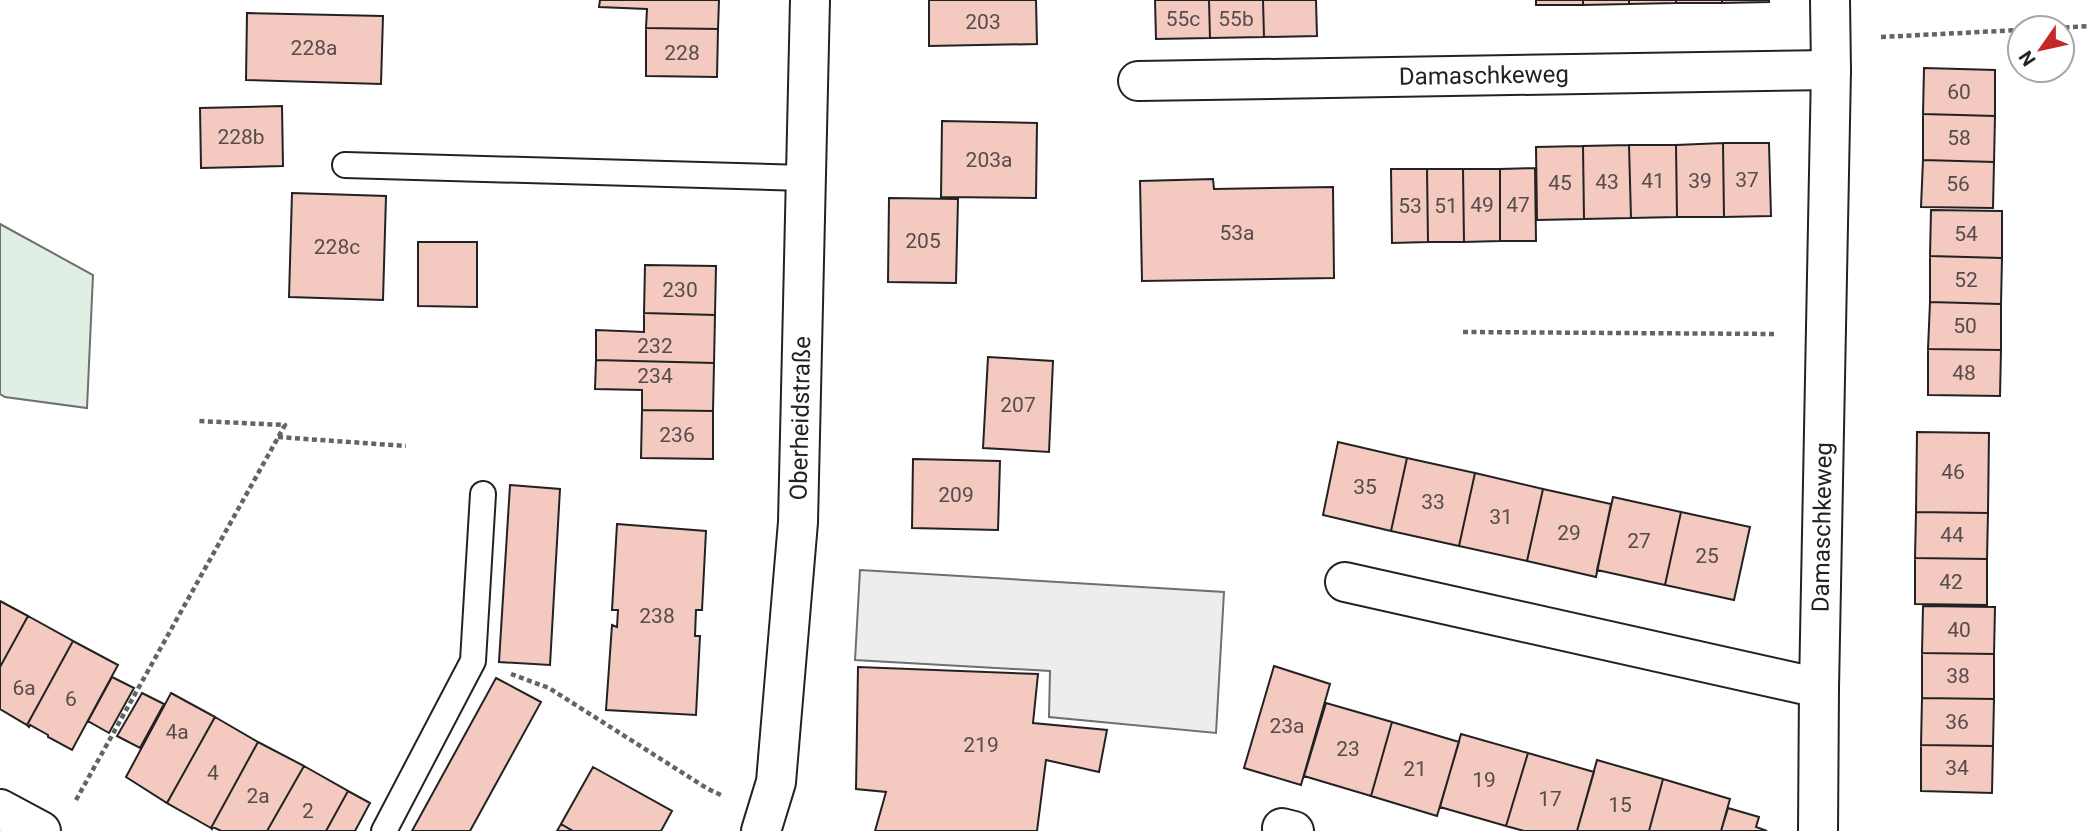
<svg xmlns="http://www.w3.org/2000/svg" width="2090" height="831" viewBox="0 0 2090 831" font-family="Roboto,sans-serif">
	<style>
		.green { fill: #e0efe3; stroke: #6f6f6f; stroke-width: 2 }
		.parking { fill: #ededed; stroke: #6f6f6f; stroke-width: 2 }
		.building { fill: #f3c9c0; stroke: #222; stroke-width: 2 }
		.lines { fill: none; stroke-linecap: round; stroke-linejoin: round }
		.lane-casing { stroke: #222; stroke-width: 28 }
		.street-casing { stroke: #222; stroke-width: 42 }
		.secondary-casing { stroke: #222; stroke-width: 42 }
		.path { stroke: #646464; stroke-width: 4.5; stroke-dasharray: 5 3.5; stroke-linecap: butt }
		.lane { stroke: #fff; stroke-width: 24 }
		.street { stroke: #fff; stroke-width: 38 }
		.secondary { stroke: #fff; stroke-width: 38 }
		.labels { text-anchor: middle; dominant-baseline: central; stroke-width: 5; stroke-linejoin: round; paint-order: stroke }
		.number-label { font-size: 21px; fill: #564c4a }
		.street-label { font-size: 24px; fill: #222; stroke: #fff }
	</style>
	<rect width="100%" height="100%" fill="#fff"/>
	<path class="green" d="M0,224L93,275L87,408L5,397L0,394Z"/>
	<path class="parking" d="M860,570L1224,592L1216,733L1049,717L1050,671L855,660Z"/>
	<path class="building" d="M600,0H719L718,29L646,28L647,9L599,7Z
		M929,0H1036L1037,44L929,46Z
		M1155,0H1209L1210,38L1156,39Z
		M1209,0H1263L1264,37L1210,38Z
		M1263,0H1316L1317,36L1264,37Z
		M1536,0H1583V5H1536Z
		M1583,0H1629V4L1583,5Z
		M1629,0H1676V3L1629,4Z
		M1676,0H1722V3H1676Z
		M1722,0H1769V2L1722,3Z
		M247,13L383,16L381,84L246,80Z
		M646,28L718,29L717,77L646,76Z
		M1924,68L1995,70V116L1923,114Z
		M282,106L283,166L201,168L200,108Z
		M1923,114L1995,116L1994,162L1923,160Z
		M942,121L1037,123L1036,198L941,197Z
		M1723,143H1769L1771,216L1724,217Z
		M1723,143L1724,217H1677L1676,145Z
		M1629,145H1676L1677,217L1631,218Z
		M1629,145L1631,218L1584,219L1583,146Z
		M1583,146L1584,219L1537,220L1536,147Z
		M1923,160L1994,162L1993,208L1921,207Z
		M1535,168L1536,241H1500V169Z
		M1391,169H1427L1428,242L1392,243Z
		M1427,169H1463L1464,242H1428Z
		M1463,169H1500V241L1464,242Z
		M1213,179L1214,189L1333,187L1334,278L1142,281L1140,181Z
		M292,193L386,196L383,300L289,297Z
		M889,198L958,199L956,283L888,282Z
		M1931,210L2002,211V258L1930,256Z
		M418,242H477V307L418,306Z
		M1930,256L2002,258L2001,304L1930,302Z
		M645,265L716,266L715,315L644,313Z
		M1930,302L2001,304V350L1928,349Z
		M644,313L715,315L714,363L596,360V330L644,332Z
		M1928,349L2001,350L2000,396L1928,395Z
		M988,357L1053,361L1049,452L983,448Z
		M596,360L714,363L713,411L642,410V390L595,389Z
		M642,410L713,411V459L641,458Z
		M1917,432L1989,433L1988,513L1916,512Z
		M1338,442L1407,458L1391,531L1323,515Z
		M1407,458L1475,473L1459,546L1391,531Z
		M913,459L1000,461L998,530L912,528Z
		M1475,473L1543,489L1527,561L1459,546Z
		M510,485L560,489L550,665L499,662Z
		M1543,489L1611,504L1596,577L1527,561Z
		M1613,497L1681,512L1665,585L1597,570Z
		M1681,512L1750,527L1734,600L1665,585Z
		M1916,512L1988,513L1987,559L1915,558Z
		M617,524L706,531L702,610H696L695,636H700L696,715L606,710L612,625L617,627L618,610H612Z
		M1915,558L1987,559V605L1915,604Z
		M0,601L28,616L0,667Z
		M1923,606L1995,607L1994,654L1922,653Z
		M28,616L73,641L27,725L0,709V667Z
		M73,641L118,665L72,750L48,737V735L30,725L29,727L27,725Z
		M1922,653L1994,654V699L1922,698Z
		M1274,666L1330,684L1301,785L1244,768Z
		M858,667L1038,674L1033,723L1107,730L1099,772L1046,760L1037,831H875L886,792L856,789Z
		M112,677L134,688L109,733L88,721Z
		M496,678L541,702L470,831H412Z
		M142,693L164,704L140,748L117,736Z
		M171,693L215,717L167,803L126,777Z
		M1922,698L1994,699L1993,746L1921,745Z
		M1326,703L1392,722L1371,796L1304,776Z
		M215,717L258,742L211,828L167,803Z
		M1392,722L1459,742L1437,816L1371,796Z
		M1461,734L1528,753L1506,826L1440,807Z
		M258,742L304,766L267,831H221L213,827L212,829L211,828Z
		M1921,745L1993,746L1992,793L1921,791Z
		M1528,753L1594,772L1577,831H1524L1506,826Z
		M1597,760L1663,779L1649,831H1577Z
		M304,766L348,791L326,831H267Z
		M593,767L672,811L661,831H573L561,824Z
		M1663,779L1730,799L1721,831H1649Z
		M348,791L370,803L355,831H326Z
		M1728,808L1759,817L1756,827L1767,831H1721Z
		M561,824L573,831H557Z"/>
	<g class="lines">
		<g class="lane-casing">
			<path id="lane" d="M345,165L805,178
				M384,831L473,661L483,494"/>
		</g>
		<g class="street-casing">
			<g id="street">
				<path id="s1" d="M1138,81L1831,70"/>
				<path d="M1345,582L1819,688"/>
				<path d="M0,809L41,831"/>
				<path d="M1282,828L1294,831"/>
				<path id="s2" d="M1818,831L1819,688L1831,70L1830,0"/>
			</g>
		</g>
		<g class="secondary-casing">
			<g id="secondary">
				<path id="s3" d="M761,831L776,782L798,522L810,0"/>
			</g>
		</g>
		<path class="path" d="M2056,28L2090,26
			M1881,37L2020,30
			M1463,332L1777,334
			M278,437L406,446
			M511,674L549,688L708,789L721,795
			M76,800L285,425L198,421"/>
		<use href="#lane" class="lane"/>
		<use href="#street" class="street"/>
		<use href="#secondary" class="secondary"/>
	</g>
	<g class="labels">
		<g class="number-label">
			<text x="1183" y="19">55c</text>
			<text x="1236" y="19">55b</text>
			<text x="983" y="22">203</text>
			<text x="314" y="48">228a</text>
			<text x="682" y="53">228</text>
			<text x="1959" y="92">60</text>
			<text x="241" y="137">228b</text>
			<text x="1959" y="138">58</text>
			<text x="989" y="160">203a</text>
			<text x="1747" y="180">37</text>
			<text x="1653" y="181">41</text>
			<text x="1700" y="181">39</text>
			<text x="1607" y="182">43</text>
			<text x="1560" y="183">45</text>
			<text x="1958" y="184">56</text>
			<text x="1482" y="205">49</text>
			<text x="1518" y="205">47</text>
			<text x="1410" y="206">53</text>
			<text x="1446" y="206">51</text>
			<text x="1237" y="233">53a</text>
			<text x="1966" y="234">54</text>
			<text x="923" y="241">205</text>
			<text x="337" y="247">228c</text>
			<text x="1966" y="280">52</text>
			<text x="680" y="290">230</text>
			<text x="1965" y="326">50</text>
			<text x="655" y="346">232</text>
			<text x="1964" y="373">48</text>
			<text x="655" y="376">234</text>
			<text x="1018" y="405">207</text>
			<text x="677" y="435">236</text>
			<text x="1953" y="472">46</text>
			<text x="1365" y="487">35</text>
			<text x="956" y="495">209</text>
			<text x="1433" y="502">33</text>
			<text x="1501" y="517">31</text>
			<text x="1569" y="533">29</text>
			<text x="1952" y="535">44</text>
			<text x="1639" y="541">27</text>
			<text x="1707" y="556">25</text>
			<text x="1951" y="582">42</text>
			<text x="657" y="616">238</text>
			<text x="1959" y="630">40</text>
			<text x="1958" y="676">38</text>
			<text x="24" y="688">6a</text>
			<text x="71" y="699">6</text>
			<text x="1957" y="722">36</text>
			<text x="1287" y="726">23a</text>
			<text x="177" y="732">4a</text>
			<text x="981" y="745">219</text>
			<text x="1348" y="749">23</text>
			<text x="1957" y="768">34</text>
			<text x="1415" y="769">21</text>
			<text x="213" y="773">4</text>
			<text x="1484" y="780">19</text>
			<text x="258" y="796">2a</text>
			<text x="1550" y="799">17</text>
			<text x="1620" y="805">15</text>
			<text x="308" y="811">2</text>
		</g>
		<g class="street-label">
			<text stroke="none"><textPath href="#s1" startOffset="346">Damaschkeweg</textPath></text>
			<text stroke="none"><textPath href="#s3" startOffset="416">Oberheidstraße</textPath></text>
			<text stroke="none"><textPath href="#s2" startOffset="304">Damaschkeweg</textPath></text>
		</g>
	</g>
	<g transform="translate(2041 49) rotate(236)"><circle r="33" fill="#ffffff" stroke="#a7a7a7" stroke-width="2"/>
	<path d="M0-5L12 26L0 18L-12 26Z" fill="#c62828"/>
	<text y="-10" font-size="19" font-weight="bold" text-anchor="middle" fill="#222222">N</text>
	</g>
</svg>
